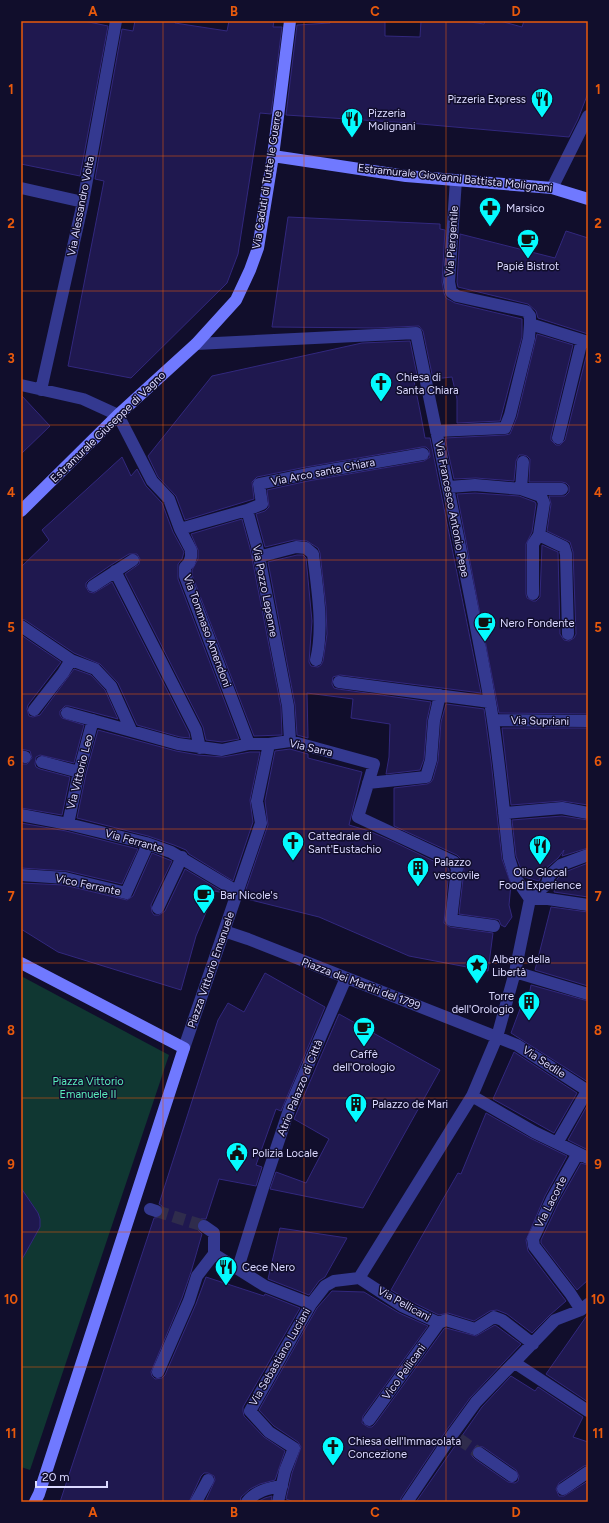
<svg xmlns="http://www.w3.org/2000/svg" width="609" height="1523" viewBox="0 0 609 1523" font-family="Figtree,sans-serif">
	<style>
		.green { fill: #103732 }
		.building { fill: #1f184f; stroke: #32287e; fill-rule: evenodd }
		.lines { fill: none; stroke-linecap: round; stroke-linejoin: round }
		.street-tunnel { stroke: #2f2c4c; stroke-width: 12; stroke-dasharray: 12 6; stroke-linecap: butt }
		.street { stroke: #343990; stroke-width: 12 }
		.secondary { stroke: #7079ff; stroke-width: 12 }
		.grid { fill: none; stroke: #e8590c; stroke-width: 1; stroke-opacity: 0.55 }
		.labels { text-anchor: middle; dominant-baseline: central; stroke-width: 3; stroke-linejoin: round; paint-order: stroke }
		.poi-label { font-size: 11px; fill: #dbd9ff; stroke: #110e2c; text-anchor: start }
		.street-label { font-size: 11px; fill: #dbd9ff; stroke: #110e2c }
		.park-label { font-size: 11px; fill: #58edbb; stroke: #110e2c }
		.neatline { fill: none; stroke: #e8590c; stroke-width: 1.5 }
		.grid-label { font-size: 13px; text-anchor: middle; font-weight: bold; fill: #e8590c }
	</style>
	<rect width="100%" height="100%" fill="#110e2c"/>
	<path class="green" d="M21,976L169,1055L30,1470L21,1467Z"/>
	<path class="building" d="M21,21H84L108,26L80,176L21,164Z
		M135,21H175V23L227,31L229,21H274L273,27H282L271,114L260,113L238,254L227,283L131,378L68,366L104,181L95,179L122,29L133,31Z
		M330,21H385V36L420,37L421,21H463L484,24L485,21H500L522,27L524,21H588V93L578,119L569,137L409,123L286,115L297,25L330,23Z
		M288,217L440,224V229L445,230L442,282L444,293L446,298L455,303L522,319V337L500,421L457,423V399L452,377L433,379L423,331L419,326L375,328L272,327Z
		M566,231L588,238V334L538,318L536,311L528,304L458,287L457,282L460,234L555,258Z
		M537,334L573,345L551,436V440L556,445H560L565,440L588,349V714L499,713L457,494L475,493L519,496L535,502L536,504L532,532L526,544V594L527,598L533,601H536L540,597L542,545L558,552L560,634L564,640L569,641L574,638L576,634L573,552L570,542L547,531L551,504L549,496H565L569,492V486L566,483L562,482H529L530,459L527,456L523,455H519L516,461L514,481L476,478L454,479L445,438L505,435L510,434L517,417Z
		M410,341L418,380L414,381L421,416L425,438H430L481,693L340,675L333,677L332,684L334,688L338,689L431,702L427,720L424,759L420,770L386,774L389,757L390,724L351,718L353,699L307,693L308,738L297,735L295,705L268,562L297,555H303L306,558L312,621L309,662L311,666L318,667L321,665L323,661L327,634L326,607L320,553L318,548L307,541L294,540L265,547L256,514L265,511L269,507L267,490L308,481L424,461L430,457L429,450L426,447H422L306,467L257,477L252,482L254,499L185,520L176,496L158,477L148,456L212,376L362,343Z
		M21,395L50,426L21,454Z
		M122,457L131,476L137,469L146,486L162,503L173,532L184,552L182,559L178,564V579L239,739L222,742L206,740L203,727L125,574L139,564L140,559L137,554H129L111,565L89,580L86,583V587L89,592L94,593L112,582L189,733L190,738L180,737L137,725L118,683L100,664L74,653L25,620L21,619V567L49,540L42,530Z
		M242,519L250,548L281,707L282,735L254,736L192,575V570L198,559V550L191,534Z
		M21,635L61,662L28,705L27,709L29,716L33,717L40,715L74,669L91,675L105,690L118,719L69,706H65L60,711V715L62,718L84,725L74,763L40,755L36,757L35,764L36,767L40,769L70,777L62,815L21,808V764H27L32,758L30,751L21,749Z
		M446,704L484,709L491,761L502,859L511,884L509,905L512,917L505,927L501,925L499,920L495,919L459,914L464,870L461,859L457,855L394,826V788L427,784L431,782L433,779L438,761L441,722Z
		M502,728H588V805L562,801L511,805Z
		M98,730L176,751L198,755L223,757L250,752H260L250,800L253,822L233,881L189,854L186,850L174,845L148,836L77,818L86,774Z
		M290,749L308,754V758L362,772L349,825L369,831L394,842L448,868L449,870L444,923L450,927L493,933L488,971L409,956L319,917L243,898L268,825L265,801L275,751Z
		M562,816L588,820V848L562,856L564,850L558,858L544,870L539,881L524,877L516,856L512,820Z
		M21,823L66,831L138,849L122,884L67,871L21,868Z
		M152,853L172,861L151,905L152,912L154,915H159L165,911L185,869L227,894L215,891L196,936L181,990L58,952L21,929V883L64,885L127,900L133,896Z
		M588,863V897L554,892L557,879L565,872Z
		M551,907L588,912V986L535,970Z
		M265,973L325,1007L281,1111L276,1109L256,1165L262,1167L256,1186L219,1179L206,1219H201L198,1222L197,1229L202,1234L191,1272L182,1298L151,1372L152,1376L155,1379L162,1378L165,1375L196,1304L206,1277L264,1296L265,1294L300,1308L243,1407V1411L244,1416L264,1437L285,1451L275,1480L260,1484L250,1489L241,1497L240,1502H205L215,1480L214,1476L208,1473H204L201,1476L189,1502H60L154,1218L161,1217L163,1213L162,1206L159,1204L218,1020L228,1003L244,1012Z
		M531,985L588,1001V1082L511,1033L526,993L528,1001Z
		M339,1014L440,1070L363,1208L270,1189L276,1172L306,1183L329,1139L294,1119Z
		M514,1052L577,1093L554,1133L493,1099Z
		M588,1104V1150L568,1140Z
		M486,1113L530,1138L567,1156L545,1196L526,1240L528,1251L566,1301L550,1315L532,1333L507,1314L497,1310L490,1311L474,1321L448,1313L439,1315L406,1299L391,1290L458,1173L461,1174Z
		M581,1163L588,1165V1280L577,1290L541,1243V1240L559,1202Z
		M21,1188L38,1213L40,1219V1227L21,1261Z
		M280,1228L347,1238L325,1277L319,1281L309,1295L268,1279Z
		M332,1291L364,1292L399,1313L428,1326L363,1416L362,1423L368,1427H372L375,1424L444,1329L446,1328L476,1336L495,1325L521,1344L470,1398L446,1431L401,1498L400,1502H294L286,1499L292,1473L301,1447L298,1442L274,1426L259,1410L317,1308Z
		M588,1314V1402L546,1374Z
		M511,1376L535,1391L538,1387L583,1417L573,1437L588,1442V1465L584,1466L559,1483L556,1489L559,1496H564L588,1481V1502H416L482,1407ZM476,1446L483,1447L516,1470L519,1476L518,1481L515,1483L508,1482L475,1459L472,1456V1452Z
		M272,1496L271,1502H257L265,1498Z"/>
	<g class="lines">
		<path class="street-tunnel" d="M156,1211L204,1226
			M459,1439L479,1453"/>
		<path class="street" d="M456,180L449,282L451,292L457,296L526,311L530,316V324L588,342
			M21,188L83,202
			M552,188L588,116
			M196,344L416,333C441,456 468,578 490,702C499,753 503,806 509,858L515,877L530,899
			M21,385L83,399L118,415L152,481L169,499L180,529L191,550V557L189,563L185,567V576L249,744
			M41,390L83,202L116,21
			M436,431L505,428L510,415L529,338L530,324
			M558,438L582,340
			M523,462L521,489H562
			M449,487L475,485L521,489L541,496L544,503L539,535L564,547L566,554L568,634
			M247,510L262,504L259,484L307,474L423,454
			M180,529L247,510L257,546L288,706L290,741
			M258,557L296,547L306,548L313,554C317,588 324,627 316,660
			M115,571L196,730L200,748
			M93,586L133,560
			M533,594V544L539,535
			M21,626L71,660L95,669L111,686L131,730
			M339,682L490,702
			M34,710L63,673L71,660
			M67,713L178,744L222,750L249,744H269L290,741L374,764L358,817L454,862L457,869L451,920L494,926
			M493,720L588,721
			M21,756L25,757
			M42,762L79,772
			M368,783L426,777L431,760L434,721L440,695
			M504,813L562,808L588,813
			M21,815L68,824L146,843L171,852L238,892
			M68,824L79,772L93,720
			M21,875L65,878L126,893L148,844
			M530,899L547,884L549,876L561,865L588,855
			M530,899H548L588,905
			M158,908L182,857
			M224,931L248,939L517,1045L588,1091
			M515,972L588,994
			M184,1048L261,823L257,801L269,744
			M472,1096L534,1132L588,1158
			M557,1143L587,1091
			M578,1153L552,1199L533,1239L534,1246L570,1293L581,1310
			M150,1209L156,1211
			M204,1226L214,1233V1254L265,1286L311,1304
			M238,1268L263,1188L290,1107L346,978
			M359,1278L472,1096L497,1037L515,972L530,899
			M359,1278L402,1306L439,1323L446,1320L475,1329L494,1317L502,1320L533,1344
			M515,1363L588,1411
			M158,1372L189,1301L197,1276L214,1254
			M369,1420L439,1323
			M479,1453L512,1476
			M563,1489L588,1472
			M196,1502L208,1480
			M247,1502C255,1491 269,1488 282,1486
			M278,1502L285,1471L294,1448L269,1432L250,1411L311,1304L325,1286L334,1281L359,1278
			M407,1502L452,1435L476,1402L555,1320L581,1310L588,1304"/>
		<path class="secondary" d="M273,156L406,176L552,188L588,199
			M21,511L118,415L196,344L236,300L250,270L258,248L273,156L290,21
			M21,963L184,1048L39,1494L35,1502"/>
	</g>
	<path class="grid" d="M163,21V1502M304,21V1502M446,21V1502M21,156H588M21,291H588M21,425H588M21,560H588M21,694H588M21,829H588M21,963H588M21,1098H588M21,1232H588M21,1367H588"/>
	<defs>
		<g id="restaurant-pin" transform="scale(1.15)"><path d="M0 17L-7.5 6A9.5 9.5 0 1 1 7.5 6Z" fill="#05fbff" stroke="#110e2c"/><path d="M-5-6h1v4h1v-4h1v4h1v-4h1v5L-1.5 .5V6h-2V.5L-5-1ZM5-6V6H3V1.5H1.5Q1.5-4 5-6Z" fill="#111"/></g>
		<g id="pharmacy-pin" transform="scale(1.15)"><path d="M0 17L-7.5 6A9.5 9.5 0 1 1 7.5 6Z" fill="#05fbff" stroke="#110e2c"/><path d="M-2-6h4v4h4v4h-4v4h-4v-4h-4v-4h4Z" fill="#111"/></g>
		<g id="cafe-pin" transform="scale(1.15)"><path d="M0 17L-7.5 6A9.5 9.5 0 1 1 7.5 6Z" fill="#05fbff" stroke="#110e2c"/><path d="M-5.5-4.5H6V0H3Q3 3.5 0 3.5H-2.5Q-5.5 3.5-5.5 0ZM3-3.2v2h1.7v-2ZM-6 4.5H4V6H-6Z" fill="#111"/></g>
		<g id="church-pin" transform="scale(1.15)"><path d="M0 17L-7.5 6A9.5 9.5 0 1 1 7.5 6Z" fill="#05fbff" stroke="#110e2c"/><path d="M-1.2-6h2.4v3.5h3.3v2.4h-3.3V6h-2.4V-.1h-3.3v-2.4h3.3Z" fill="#111"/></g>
		<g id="building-pin" transform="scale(1.15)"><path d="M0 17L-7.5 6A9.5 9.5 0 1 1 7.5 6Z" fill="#05fbff" stroke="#110e2c"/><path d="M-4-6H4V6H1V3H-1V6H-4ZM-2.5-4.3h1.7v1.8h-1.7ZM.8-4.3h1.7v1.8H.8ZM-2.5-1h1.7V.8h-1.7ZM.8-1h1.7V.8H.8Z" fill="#111"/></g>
		<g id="sight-pin" transform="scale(1.15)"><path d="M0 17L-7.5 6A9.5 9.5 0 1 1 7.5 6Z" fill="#05fbff" stroke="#110e2c"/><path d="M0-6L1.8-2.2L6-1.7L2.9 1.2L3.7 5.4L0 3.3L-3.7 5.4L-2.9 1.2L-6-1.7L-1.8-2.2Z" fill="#111"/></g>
		<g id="civic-pin" transform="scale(1.15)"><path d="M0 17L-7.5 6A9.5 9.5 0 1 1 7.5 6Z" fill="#05fbff" stroke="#110e2c"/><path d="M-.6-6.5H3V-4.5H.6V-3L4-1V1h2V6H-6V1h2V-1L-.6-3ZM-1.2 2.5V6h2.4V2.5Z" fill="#111"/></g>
	</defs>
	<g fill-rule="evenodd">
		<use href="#restaurant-pin" x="542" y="99"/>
		<use href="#restaurant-pin" x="352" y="119"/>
		<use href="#pharmacy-pin" x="490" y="208"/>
		<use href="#cafe-pin" x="528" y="240"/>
		<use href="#church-pin" x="381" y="383"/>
		<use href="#cafe-pin" x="485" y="623"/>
		<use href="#church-pin" x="293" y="842"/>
		<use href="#restaurant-pin" x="540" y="846"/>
		<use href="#building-pin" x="418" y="868"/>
		<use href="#cafe-pin" x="204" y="895"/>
		<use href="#sight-pin" x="477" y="965"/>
		<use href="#building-pin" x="529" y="1002"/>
		<use href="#cafe-pin" x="364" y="1028"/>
		<use href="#building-pin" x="356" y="1104"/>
		<use href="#civic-pin" x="237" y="1153"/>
		<use href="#restaurant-pin" x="226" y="1267"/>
		<use href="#church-pin" x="333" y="1447"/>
	</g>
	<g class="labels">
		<g class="poi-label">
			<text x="526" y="99" text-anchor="end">Pizzeria Express</text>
			<text x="368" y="113">Pizzeria<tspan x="368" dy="13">Molignani</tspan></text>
			<text x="506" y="208">Marsico</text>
			<text x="528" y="266" text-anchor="middle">Papié Bistrot</text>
			<text x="396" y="377">Chiesa di<tspan x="396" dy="13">Santa Chiara</tspan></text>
			<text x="500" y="623">Nero Fondente</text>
			<text x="308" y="836">Cattedrale di<tspan x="308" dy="13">Sant'Eustachio</tspan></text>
			<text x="434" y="862">Palazzo<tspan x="434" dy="13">vescovile</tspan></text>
			<text x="540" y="872" text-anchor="middle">Olio Glocal<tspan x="540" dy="13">Food Experience</tspan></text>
			<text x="220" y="895">Bar Nicole's</text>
			<text x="492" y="959">Albero della<tspan x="492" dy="13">Libertà</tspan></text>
			<text x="514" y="996" text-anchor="end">Torre<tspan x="514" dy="13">dell'Orologio</tspan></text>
			<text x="364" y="1054" text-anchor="middle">Caffè<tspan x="364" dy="13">dell'Orologio</tspan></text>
			<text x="372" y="1104">Palazzo de Mari</text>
			<text x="252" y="1153">Polizia Locale</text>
			<text x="242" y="1267">Cece Nero</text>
			<text x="348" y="1441">Chiesa dell'Immacolata<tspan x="348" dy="13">Concezione</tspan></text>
		</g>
		<g class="street-label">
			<text transform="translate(455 178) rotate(6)">Estramurale Giovanni Battista Molignani</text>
			<text transform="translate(267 180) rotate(-81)">Via Caduti di Tutte le Guerre</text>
			<text transform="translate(81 206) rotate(-79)">Via Alessandro Volta</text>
			<text transform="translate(452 241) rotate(-86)">Via Piergentile</text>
			<text transform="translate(108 427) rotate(-44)">Estramurale Giuseppe di Vagno</text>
			<text transform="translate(323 472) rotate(-11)">Via Arco santa Chiara</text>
			<text transform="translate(452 509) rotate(79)">Via Francesco Antonio Pepe</text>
			<text transform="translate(265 591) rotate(79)">Via Pozzo Lepenne</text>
			<text transform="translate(207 631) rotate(70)">Via Tommaso Amendoni</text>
			<text transform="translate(540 721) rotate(1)">Via Supriani</text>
			<text transform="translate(311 748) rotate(13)">Via Sarra</text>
			<text transform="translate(80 772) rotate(-76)">Via Vittorio Leo</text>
			<text transform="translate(134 841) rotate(16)">Via Ferrante</text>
			<text transform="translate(88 885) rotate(12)">Vico Ferrante</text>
			<text transform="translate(211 970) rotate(-71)">Piazza Vittorio Emanuele</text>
			<text transform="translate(361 984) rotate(21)">Piazza dei Martiri del 1799</text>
			<text transform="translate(544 1062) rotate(33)">Via Sedile</text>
			<text transform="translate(300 1088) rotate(-68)">Atrio Palazzo di Città</text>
			<text transform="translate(551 1202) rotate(-63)">Via Lacorte</text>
			<text transform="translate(404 1304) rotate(29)">Via Pellicani</text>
			<text transform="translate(280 1357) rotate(-60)">Via Sebastiano Luciani</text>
			<text transform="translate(404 1372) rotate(-54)">Vico Pellicani</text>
		</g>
		<g class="park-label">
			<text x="88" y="1081">Piazza Vittorio<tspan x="88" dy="13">Emanuele II</tspan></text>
		</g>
	</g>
	<rect width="609" height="1523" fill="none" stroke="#110e2c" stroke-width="44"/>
	<path d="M36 1481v6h71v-6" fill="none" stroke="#dbd9ff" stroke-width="2"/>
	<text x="42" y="1481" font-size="12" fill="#dbd9ff" stroke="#110e2c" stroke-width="3" paint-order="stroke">20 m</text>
	<rect x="22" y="22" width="565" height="1479" class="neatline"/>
	<g class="grid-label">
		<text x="93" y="16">A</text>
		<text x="234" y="16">B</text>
		<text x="375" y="16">C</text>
		<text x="516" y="16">D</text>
		<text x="11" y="94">1</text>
		<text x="598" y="94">1</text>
		<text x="11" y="228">2</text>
		<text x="598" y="228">2</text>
		<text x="11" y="363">3</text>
		<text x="598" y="363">3</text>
		<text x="11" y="497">4</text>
		<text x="598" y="497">4</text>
		<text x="11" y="632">5</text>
		<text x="598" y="632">5</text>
		<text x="11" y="766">6</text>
		<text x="598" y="766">6</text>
		<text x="11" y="901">7</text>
		<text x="598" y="901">7</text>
		<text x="11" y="1035">8</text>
		<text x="598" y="1035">8</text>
		<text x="11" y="1169">9</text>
		<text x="598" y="1169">9</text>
		<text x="11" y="1304">10</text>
		<text x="598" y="1304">10</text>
		<text x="11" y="1438">11</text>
		<text x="598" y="1438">11</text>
		<text x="93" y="1517">A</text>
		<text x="234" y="1517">B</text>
		<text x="375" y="1517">C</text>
		<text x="516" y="1517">D</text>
	</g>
</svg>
